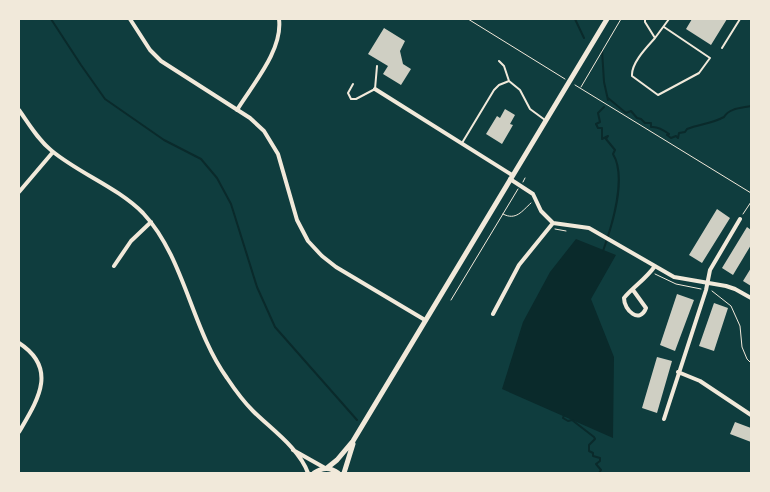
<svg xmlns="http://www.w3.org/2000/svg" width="770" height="492" viewBox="0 0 770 492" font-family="Arial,sans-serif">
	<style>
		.water { fill: #0a2a2b }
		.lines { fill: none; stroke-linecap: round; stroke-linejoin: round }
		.stream { stroke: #0a2a2b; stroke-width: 2 }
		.building { fill: #cfcfc3 }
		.path { stroke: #f1e9da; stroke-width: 1 }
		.service { stroke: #f1e9da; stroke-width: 2 }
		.minor { stroke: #f1e9da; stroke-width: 4 }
		.tertiary { stroke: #f1e9da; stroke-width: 5 }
	</style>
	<rect width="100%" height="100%" fill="#0f3d3e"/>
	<path class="water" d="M576,239L616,255L591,299L614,357L613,438L502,389L523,322L550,272Z"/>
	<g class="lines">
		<path class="stream" d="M51,19L81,65L105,99L164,140L201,159L217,178L231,204L257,287L275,327L357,420
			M575,19L584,38
			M602,50L604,82L608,100
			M608,98L626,113L631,111L637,118L641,119L645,123H651V127C658,126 665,131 669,134L667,135L671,138L676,136L678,138L679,133L685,132L687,129C700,124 711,124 724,117C729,108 742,108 751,106
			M603,251C612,226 627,177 613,154L615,150L606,139L608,136L602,139V128H598L596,124L600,122L598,113L604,107
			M564,415L563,418L568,421L572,420L594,437L595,439L589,445V451L593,453V456L600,458V461L596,464L601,470L599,473"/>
	</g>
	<path class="building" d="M692,19H727L711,45L686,29Z
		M384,28L405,41L400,51L403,64L411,69L401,85L383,74L388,66L368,54Z
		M505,109L515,115L510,124L513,125L502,144L486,134L497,116L500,118Z
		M717,209L730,218L702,263L689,255Z
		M747,227L751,230V245L733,275L722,268Z
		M751,268V286L743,281Z
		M677,294L694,300L675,351L660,345Z
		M714,303L728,308L714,351L699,346Z
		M657,357L672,361L657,413L642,408Z
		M735,422L751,428V442L730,434Z"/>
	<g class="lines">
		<path class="path" d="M468,19L565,79
			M575,85L751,193
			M581,87L621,19
			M523,182L525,178
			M503,214C516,221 522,211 531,203
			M743,214L751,202
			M555,229L566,231
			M655,274L676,284L701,289
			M712,291L731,306L740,326L742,347L747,359L751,363
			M451,300L518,189"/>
		<path class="service" d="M645,19V22L655,38C647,47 631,63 632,76L658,95L699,73L710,58L664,27
			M655,38L669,19
			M722,48L740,19
			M499,61L504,66L509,81L520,90L530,109L545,120
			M353,84L348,93L351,99H356L375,89L377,66
			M462,143L494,90L499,85L509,81"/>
		<path class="minor" d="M130,19L150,50L161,61L250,118L264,131L278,154L297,220L308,241L322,256L336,267L425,320
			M375,89L512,175
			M19,110C29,124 38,140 52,151C80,174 117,187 143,213C185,258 191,328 227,378C235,390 243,401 253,411C271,429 299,448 308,473
			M237,110C253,84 283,50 279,19
			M510,179L533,194L541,211L553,223L589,228L674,277L726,286L735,289L751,298
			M19,192L53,152
			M114,266L131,241L151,222
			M633,290L646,308C640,324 624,311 624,298C633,287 645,280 655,266
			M493,314L519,265L553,223
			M19,343C59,369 37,401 19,432
			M678,372L700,381L751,415
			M664,419L706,290L710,270L740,219
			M293,450L325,468"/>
		<path class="tertiary" d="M327,468L337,460L353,441L607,19
			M314,473C323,467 330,467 338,473
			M344,473L353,444"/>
	</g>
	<rect width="770" height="492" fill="none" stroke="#f1e9da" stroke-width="40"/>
</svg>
